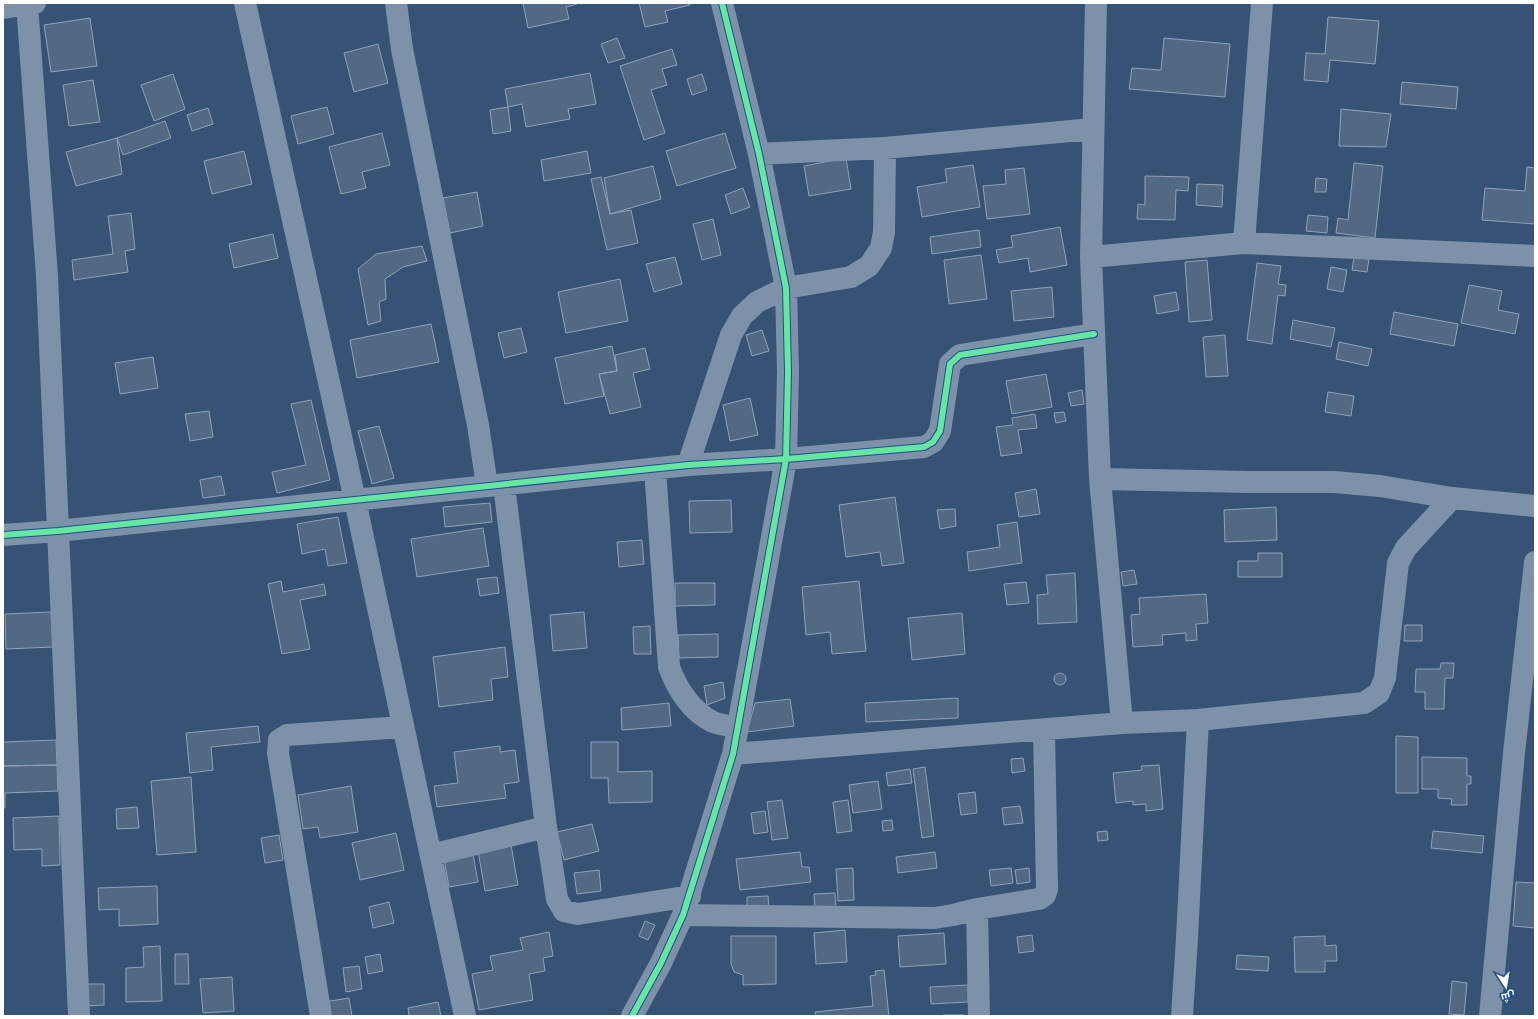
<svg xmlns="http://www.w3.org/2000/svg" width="1538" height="1019" viewBox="0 0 1538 1019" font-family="'Nunito Sans',Cairo,sans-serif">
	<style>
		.building { fill: #526984; stroke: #92a2b6 }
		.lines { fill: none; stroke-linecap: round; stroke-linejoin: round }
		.minor { stroke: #7d92a8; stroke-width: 22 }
		.cycleway-casing { stroke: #1b4f8f; stroke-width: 8 }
		.cycleway { stroke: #66e7a1; stroke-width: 6 }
	</style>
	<rect width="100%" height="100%" fill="#365274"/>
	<path class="building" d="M523,3H576L577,4L566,7L569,19L528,28Z
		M639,3H689L690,5L665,11L668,22L645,27Z
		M1328,17L1379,21L1375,64L1330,60L1328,82L1304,80L1306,53L1325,54Z
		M90,18L97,66L51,72L44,25Z
		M617,38L625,58L608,63L601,44Z
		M1164,38L1230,44L1225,97L1129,89L1132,68L1161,70Z
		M378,44L388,83L354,92L344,53Z
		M672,49L677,65L662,69L667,85L651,90L665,133L644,140L620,66Z
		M590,73L596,104L568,109L570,119L526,127L522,104L508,107L505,89Z
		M173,74L185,109L154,121L141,85Z
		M702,74L707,90L692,95L687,79Z
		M93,80L100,122L69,126L63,85Z
		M1402,82L1458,87L1456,109L1400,104Z
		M327,107L334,134L298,144L291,116Z
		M508,107L511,131L493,134L490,110Z
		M208,108L213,124L192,131L187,115Z
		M1341,109L1391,114L1386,147L1339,146Z
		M165,121L171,138L123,155L117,138Z
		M382,133L390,165L362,172L366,188L341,194L329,147Z
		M725,133L736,168L677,186L666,151Z
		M117,138L122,174L76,186L66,152Z
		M244,151L252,184L212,194L204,161Z
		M587,151L591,173L544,181L541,160Z
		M846,158L851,189L809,196L804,166Z
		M1354,163L1383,166L1375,238L1336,233L1338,218L1348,220Z
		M973,165L980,207L922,217L917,187L947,182L945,169Z
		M653,166L661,199L610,214L604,178Z
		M1527,167L1535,168V224L1482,220L1485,188L1525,191Z
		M1024,168L1030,214L987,219L983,186L1006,184L1005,170Z
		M1145,176L1189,177L1188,191L1176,190L1175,220L1137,219L1138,204L1145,205Z
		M601,177L610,214L631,210L638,243L607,250L591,179Z
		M1316,178L1327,179L1326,192H1315Z
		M1197,184L1223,185L1222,207L1196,205Z
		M743,188L750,207L731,214L725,195Z
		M477,192L483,226L450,233L443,198Z
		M131,213L135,249L125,251L128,272L74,280L72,260L113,254L108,216Z
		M1308,215L1328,217L1327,233L1306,231Z
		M713,219L721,255L702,260L693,224Z
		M1060,227L1067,265L1030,272L1028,258L999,263L996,250L1013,247L1011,236Z
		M979,230L981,247L932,254L930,237Z
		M273,234L278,258L234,268L229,244Z
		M422,246L427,261L403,267L385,279L386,299L379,302L381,321L368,325L358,269L376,254Z
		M981,255L987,299L949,304L944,260Z
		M675,257L682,284L654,292L646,264Z
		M1354,257L1369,259L1367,272L1352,270Z
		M1207,260L1212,320L1189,322L1185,262Z
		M1257,263L1281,266L1278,284L1286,285L1285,296L1278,295L1272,344L1247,340Z
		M1331,267L1347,270L1343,292L1327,289Z
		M620,279L628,321L566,333L558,292Z
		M1469,285L1502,291L1498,310L1519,314L1515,334L1461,323Z
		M1052,287L1054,317L1014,321L1011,291Z
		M1176,292L1179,310L1157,314L1154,296Z
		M1394,312L1458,324L1454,346L1390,334Z
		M1293,320L1335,328L1331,347L1290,339Z
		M431,324L439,362L357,378L350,340Z
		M521,328L527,352L504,358L498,333Z
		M762,330L769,351L752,356L746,335Z
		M1225,335L1228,376L1206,377L1203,337Z
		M1339,342L1372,349L1368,366L1336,359Z
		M612,346L617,371L599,374L604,396L565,404L555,358Z
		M645,348L650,369L633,373L641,407L610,414L599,374L617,371L615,355Z
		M153,357L158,388L120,394L115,363Z
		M1046,374L1052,407L1012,414L1006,381Z
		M1082,390L1084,404L1071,406L1068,393Z
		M1328,392L1354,396L1351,416L1325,412Z
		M750,398L758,435L730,441L723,405Z
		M311,400L330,480L277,493L272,472L306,465L291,404Z
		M209,411L213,437L190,441L185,414Z
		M1064,412L1066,421L1056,423L1054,413Z
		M1035,414L1037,428L1018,430L1022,453L1001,456L996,427L1013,425L1012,418Z
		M379,426L394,478L372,484L358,431Z
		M221,476L225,495L203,498L200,480Z
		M1036,489L1040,514L1019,517L1015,493Z
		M895,497L904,563L882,566L880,552L846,557L839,505Z
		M731,500L732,532L690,533L689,501Z
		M490,503L492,522L445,527L443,507Z
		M1276,507L1277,540L1225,542L1224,510Z
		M955,509L956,526L940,529L937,510Z
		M338,517L347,563L328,566L325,549L302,554L297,524Z
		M1017,522L1022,563L969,571L967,552L1000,547L997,525Z
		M483,528L489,566L417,577L411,539Z
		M642,540L644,564L619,567L617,542Z
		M1258,553H1282V577H1238V561H1258Z
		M1134,570L1137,584L1123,586L1121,572Z
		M1075,573L1077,622L1038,624L1037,595L1048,594L1046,575Z
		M497,577L499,593L480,596L477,579Z
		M281,581L283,592L324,584L326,595L300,600L310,649L282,654L268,584Z
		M859,581L866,651L832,654L830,632L806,635L802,587Z
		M1026,582L1029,603L1007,605L1004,584Z
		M675,583H715V605L675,606Z
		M1206,594L1208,623L1196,624L1197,640L1186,641V633L1162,635L1163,645L1133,647L1131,615L1140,614L1139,598Z
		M51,612L53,647L6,649L5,614Z
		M584,612L587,648L553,651L550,615Z
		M962,613L965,654L912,660L908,618Z
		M1405,625H1422V641H1404Z
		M650,626L651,654H634L633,627Z
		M718,634V657L679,658L678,635Z
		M505,647L508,677L491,679L493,700L439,707L433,657Z
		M1441,663H1454L1453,678H1445L1444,709H1425V692H1415L1416,669H1440Z
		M1054 679a6 6 0 1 1 12 0a6 6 0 1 1-12 0Z
		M723,682L725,698L707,705L704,686Z
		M958,698V718L866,722L865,703Z
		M790,699L794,726L747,732L755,703Z
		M669,703L671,726L622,730L621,708Z
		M258,726L260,742L211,747L213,770L190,773L186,733Z
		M1396,736L1418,737V793H1396Z
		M56,740L57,765L3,766V742Z
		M591,742H618V772L652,771V802L609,803L608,778H591Z
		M500,746V752L515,750L519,782L504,784L506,798L437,807L434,786L458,783L454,752Z
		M1422,757L1467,758V776H1471V784H1467V805H1451L1452,799L1438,798V789H1422Z
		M1023,758L1025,771L1012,773L1011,759Z
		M57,765L58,791L5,793V808H3V766Z
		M1159,765L1163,809L1146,811V804L1133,805V801L1116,803L1113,773L1142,770L1141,766Z
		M925,767L934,836L922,838L913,769Z
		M910,769L912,783L888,786L886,773Z
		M191,777L196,852L157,855L151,781Z
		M878,781L882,809L853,813L849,785Z
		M351,786L358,832L320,838L318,827L303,829L298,795Z
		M975,792L977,813L961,815L958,794Z
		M782,800L788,838L772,840L767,802Z
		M848,800L852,831L837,833L833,802Z
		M1020,806L1023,823L1004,825L1002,808Z
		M137,807L139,828L117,829L116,809Z
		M765,811L768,832L754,834L751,813Z
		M59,816L60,865L42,866V849L14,850L13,818Z
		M892,820L893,830L883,831L882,821Z
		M592,824L599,851L564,860L557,832Z
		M1107,831L1108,840L1098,841L1097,832Z
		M1433,831L1484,836L1482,853L1431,848Z
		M396,833L404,870L360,880L352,843Z
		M279,835L283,860L265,863L261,838Z
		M511,845L518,885L485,891L478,851Z
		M800,852L802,867H809L811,882L740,890L736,859Z
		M935,852L937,868L898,873L896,857Z
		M473,854L478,882L449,887L444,859Z
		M853,868L854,900L838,901L836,869Z
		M1011,868L1013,883L991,886L989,870Z
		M1029,868L1030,882L1017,884L1015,870Z
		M599,870L601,891L577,894L574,873Z
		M1516,882L1535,883V928L1513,926Z
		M157,886L158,924L119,926V909L99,910L98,888Z
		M835,893L836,909L815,910L814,894Z
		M768,896L769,908L747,910V897Z
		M389,902L394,923L373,928L369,907Z
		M645,921L655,925L648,940L639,936Z
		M845,930L847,962L816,964L814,933Z
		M549,932L553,956L543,958L545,971L529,974L533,1000L479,1010L472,974L493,970L490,956L523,950L520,938Z
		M944,933L946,964L900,967L898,936Z
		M1032,935L1034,951L1019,953L1017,937Z
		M731,936H776V984L743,985V975L734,972L731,964Z
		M1325,936V946L1336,945L1337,961H1325V972H1295L1294,937Z
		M160,946L162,1001L126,1002V968L144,967L143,947Z
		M175,954H188L189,984H175Z
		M380,954L383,971L368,974L365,957Z
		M1237,955L1269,957L1268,971L1236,969Z
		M359,966L362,989L346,992L343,968Z
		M884,970L889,1016H816L815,1012L873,1006L870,976L876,975L875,971Z
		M232,977L234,1011L203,1013L200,979Z
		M1452,981L1467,983L1464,1015L1449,1014Z
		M86,984H104V1005L86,1006Z
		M968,985V1002L931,1004L930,987Z
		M349,998L352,1016H326L324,1002Z
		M438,1002L441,1016H409L408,1008Z
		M943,1015H964V1016H943Z"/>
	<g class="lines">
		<path class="minor" d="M245,3L355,500L465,1016
			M396,3L402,49L478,425L487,486
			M1096,3L1091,257L1100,479L1122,723
			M27,4L47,276L79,1016
			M3,8L35,3
			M759,154L885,148L1093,129
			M1244,243L1262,3
			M1091,257L1244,243L1535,256
			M688,465L731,335L742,316L757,302L786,288L851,277L869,266L881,248L884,232L885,148
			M655,469L669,667C677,689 692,712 713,722C720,725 730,726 738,727
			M1100,479L1249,482H1334L1380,486L1452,498L1535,506
			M504,485L546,827L557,899L564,911L578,914L690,896
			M3,535L58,531L688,465L786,459L924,447L933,442L940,431L950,364L960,355L1094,334
			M733,754L1122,723L1198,720L1364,703L1379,693L1385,678L1398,563L1406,548L1452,498
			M431,855L546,827
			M977,909L979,1016
			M683,915L935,918L953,915L977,909L1039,899L1045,895L1047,889L1044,730
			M321,1016L278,753L279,740L287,735L403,727
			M632,1016L661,963L683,915L733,754L786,459L788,372L786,288L759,154L722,3
			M1182,1016L1187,938L1198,720
			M1490,1016L1514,753L1535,562"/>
		<g class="cycleway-casing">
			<path id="cycleway" d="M3,535L58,531L688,465L786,459L924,447L933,442L940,431L950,364L960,355L1094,334
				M632,1016L661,963L683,915L733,754L786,459L788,372L786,288L759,154L722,3"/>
		</g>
		<use href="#cycleway" class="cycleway"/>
	</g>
	<rect width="1538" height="1019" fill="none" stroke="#ffffff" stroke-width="8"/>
	<g transform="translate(1506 987) rotate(168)" stroke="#1b4f8f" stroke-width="3" paint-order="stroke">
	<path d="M0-3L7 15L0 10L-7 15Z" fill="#ffffff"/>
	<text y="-6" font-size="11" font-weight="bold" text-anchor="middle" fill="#ffffff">ش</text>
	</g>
</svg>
